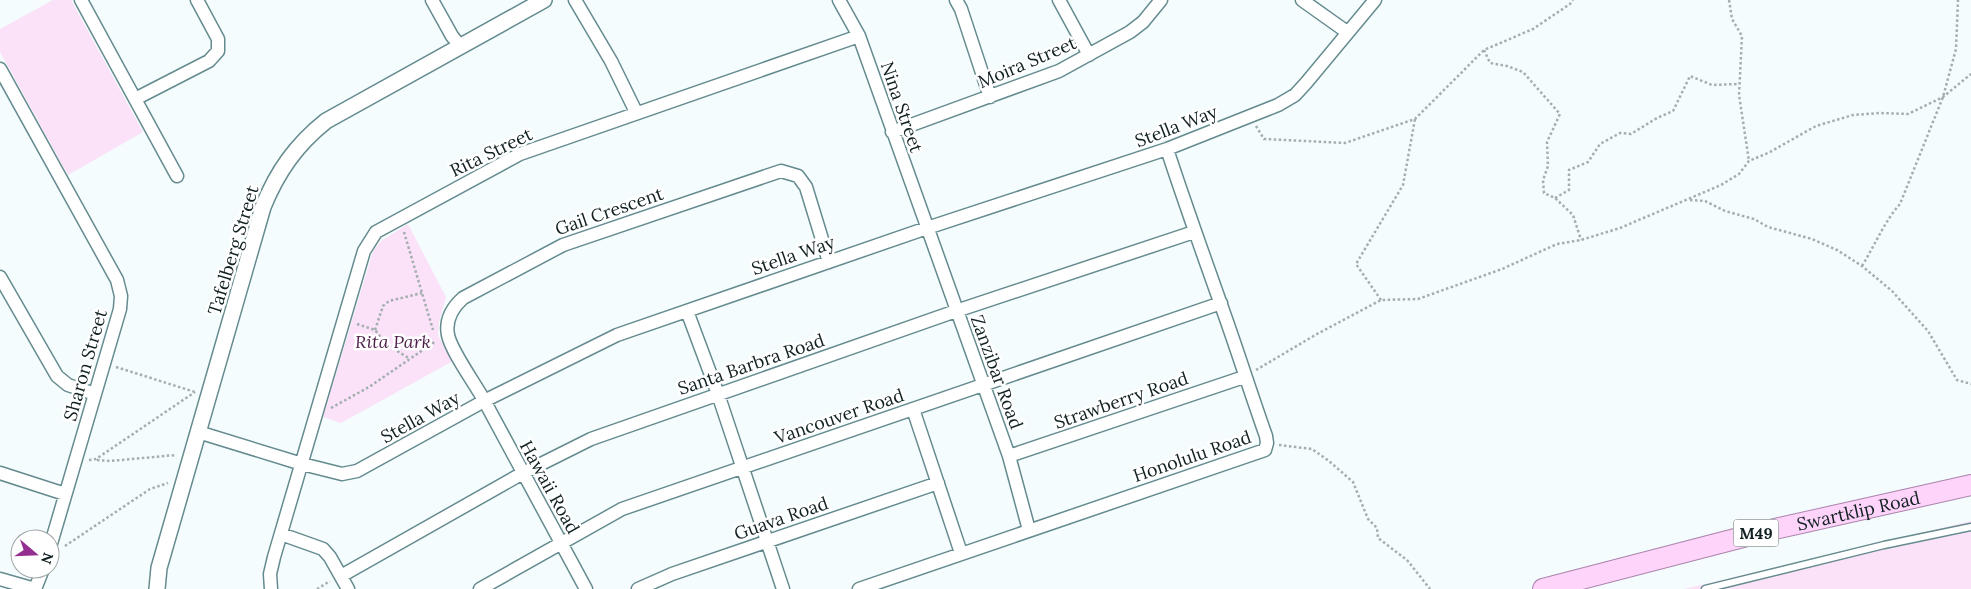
<svg xmlns="http://www.w3.org/2000/svg" width="1971" height="589" viewBox="0 0 1971 589" font-family="Lora,serif">
	<style>
		.green { fill: #fbe2f8 }
		.lines { fill: none; stroke-linecap: round; stroke-linejoin: round }
		.service-casing { stroke: #658b8f; stroke-width: 9 }
		.minor-casing { stroke: #658b8f; stroke-width: 15 }
		.tertiary-casing { stroke: #658b8f; stroke-width: 18 }
		.primary-casing { stroke: #aa83ac; stroke-width: 22 }
		.path { stroke: #a3aeaf; stroke-width: 2.5; stroke-dasharray: 2.5 2.5; stroke-linecap: butt }
		.service { stroke: #fff; stroke-width: 6 }
		.minor { stroke: #fff; stroke-width: 12 }
		.tertiary { stroke: #fff; stroke-width: 15 }
		.primary { stroke: #fed4fa; stroke-width: 20 }
		.labels { text-anchor: middle; dominant-baseline: central; stroke-width: 5; stroke-linejoin: round; paint-order: stroke }
		.shield { fill: #fff; stroke: #586364; stroke-width: 1 }
		.shield-label { font-size: 16px; font-weight: bold; fill: #112022 }
		.street-label { font-size: 18px; fill: #112022; stroke: #fff }
		.park-label { font-size: 18px; font-style: italic; fill: #4e1f4b; stroke: #fff }
	</style>
	<rect width="100%" height="100%" fill="#f4fcfd"/>
	<path class="green" d="M53,0H71L143,132L68,175L0,52V29Z
		M408,224L446,297L439,322L438,336L453,361L341,423L323,417L373,251L381,241Z
		M1971,521V589H1684Z"/>
	<g class="lines">
		<g class="service-casing">
			<path id="service" d="M1705,589L1884,545L1971,527"/>
		</g>
		<g class="minor-casing">
			<path id="minor" d="M81,0L177,176
				M432,0L452,36L460,46
				M575,0L611,61L636,112
				M839,0L859,36L1009,456L1029,530
				M956,0L961,9L990,97
				M1059,0L1089,55
				M1302,0L1347,32
				M0,69L117,280L121,296L120,309L50,547
				M135,99L209,61L218,51V39L197,0
				M892,132L1059,71L1130,32L1143,22L1161,0
				M0,277L57,376L68,385L95,394
				M687,311L718,394L783,589
				M913,409L961,553
				M198,432L302,464L342,474L357,471L484,401L617,335L927,228L1167,149L1278,105L1295,95L1306,83L1375,0
				M1009,456L1244,377
				M0,473L65,494
				M281,534L323,549L330,557L348,589
				M341,576L523,473L591,439L956,311L1194,232
				M0,579L35,589
				M35,589L43,569
				M271,589L270,574L274,557L364,251L376,232L520,154L859,36
				M480,589L622,509L1221,303
				M586,589C552,527 519,464 485,402C476,385 451,351 448,335C445,320 452,308 463,298L563,245L781,171L798,176L806,187L829,262
				M638,589L672,574L938,483
				M859,589L1265,450L1267,443L1266,436C1250,391 1236,346 1220,302C1202,251 1184,201 1167,149"/>
		</g>
		<g class="tertiary-casing">
			<path id="tertiary" d="M157,589L159,568L263,207C277,172 296,145 326,121L544,0"/>
		</g>
		<g class="primary-casing">
			<g id="primary">
				<path id="s1" d="M1543,589L1766,531L1971,485"/>
			</g>
		</g>
		<path class="path" d="M1729,0L1732,19L1742,36L1739,95L1749,161
			M1484,50L1490,63L1507,66L1523,72L1560,114L1547,142L1548,166L1543,180L1544,193L1555,198L1573,215L1581,240
			M1256,126L1264,139L1345,143L1415,119L1484,50L1533,29L1570,4L1573,0
			M1555,198L1569,190V170L1588,162L1600,144L1620,133L1631,134L1657,118L1673,111L1690,76L1712,85L1739,84
			M1690,200L1705,201L1725,211L1754,219L1768,227L1812,239L1837,250L1862,266L1892,291L1928,331L1957,380L1971,384
			M404,232L433,330
			M1862,266C1875,245 1884,222 1900,204L1943,97L1956,49L1958,0
			M1381,300L1356,264L1403,185L1415,119
			M357,324L375,330L386,344L410,359
			M375,330L383,306L389,301L422,293
			M116,367L195,392
			M1256,370L1317,334L1381,300L1418,299L1502,269L1557,244L1581,240L1620,228L1721,185L1739,174L1749,161L1770,152L1816,126L1853,115L1880,113L1908,114L1943,97L1971,74
			M331,408L369,387L436,341
			M1279,445L1312,449L1329,461L1353,482L1368,519L1377,528L1378,538L1407,560L1430,589
			M89,460L96,459L195,392
			M97,460L110,461L176,455
			M65,546L150,489L168,483
			M317,589L330,581"/>
		<use href="#service" class="service"/>
		<use href="#minor" class="minor"/>
		<use href="#tertiary" class="tertiary"/>
		<use href="#primary" class="primary"/>
	</g>
	<g class="labels">
		<rect class="shield" x="1733.5" y="519.5" width="45" height="27" rx="4"/>
		<g class="shield-label">
			<text x="1756" y="533">M49</text>
		</g>
		<g class="street-label">
			<text transform="translate(1027 62) rotate(-23)">Moira Street</text>
			<text transform="translate(902 107) rotate(71)">Nina Street</text>
			<text transform="translate(1176 126) rotate(-21)">Stella Way</text>
			<text transform="translate(491 152) rotate(-26)">Rita Street</text>
			<text transform="translate(609 211) rotate(-19)">Gail Crescent</text>
			<text transform="translate(233 250) rotate(-73)">Tafelberg Street</text>
			<text transform="translate(793 255) rotate(-19)">Stella Way</text>
			<text transform="translate(751 364) rotate(-19)">Santa Barbra Road</text>
			<text transform="translate(85 365) rotate(-74)">Sharon Street</text>
			<text transform="translate(997 372) rotate(70)">Zanzibar Road</text>
			<text transform="translate(1121 400) rotate(-19)">Strawberry Road</text>
			<text transform="translate(839 416) rotate(-19)">Vancouver Road</text>
			<text transform="translate(420 417) rotate(-29)">Stella Way</text>
			<text transform="translate(1192 456) rotate(-19)">Honolulu Road</text>
			<text transform="translate(550 487) rotate(61)">Hawaii Road</text>
			<text stroke="none"><textPath href="#s1" startOffset="325">Swartklip Road</textPath></text>
			<text transform="translate(781 518) rotate(-19)">Guava Road</text>
		</g>
		<g class="park-label">
			<text x="393" y="341">Rita Park</text>
		</g>
	</g>
	<g transform="translate(35 554) rotate(109)"><circle r="24" fill="#ffffff" stroke="#a0a6a7"/>
	<path d="M0-4L9 19L0 12L-9 19Z" fill="#952e91"/>
	<text y="-8" font-size="14" font-weight="bold" text-anchor="middle" fill="#112022">N</text>
	</g>
</svg>
